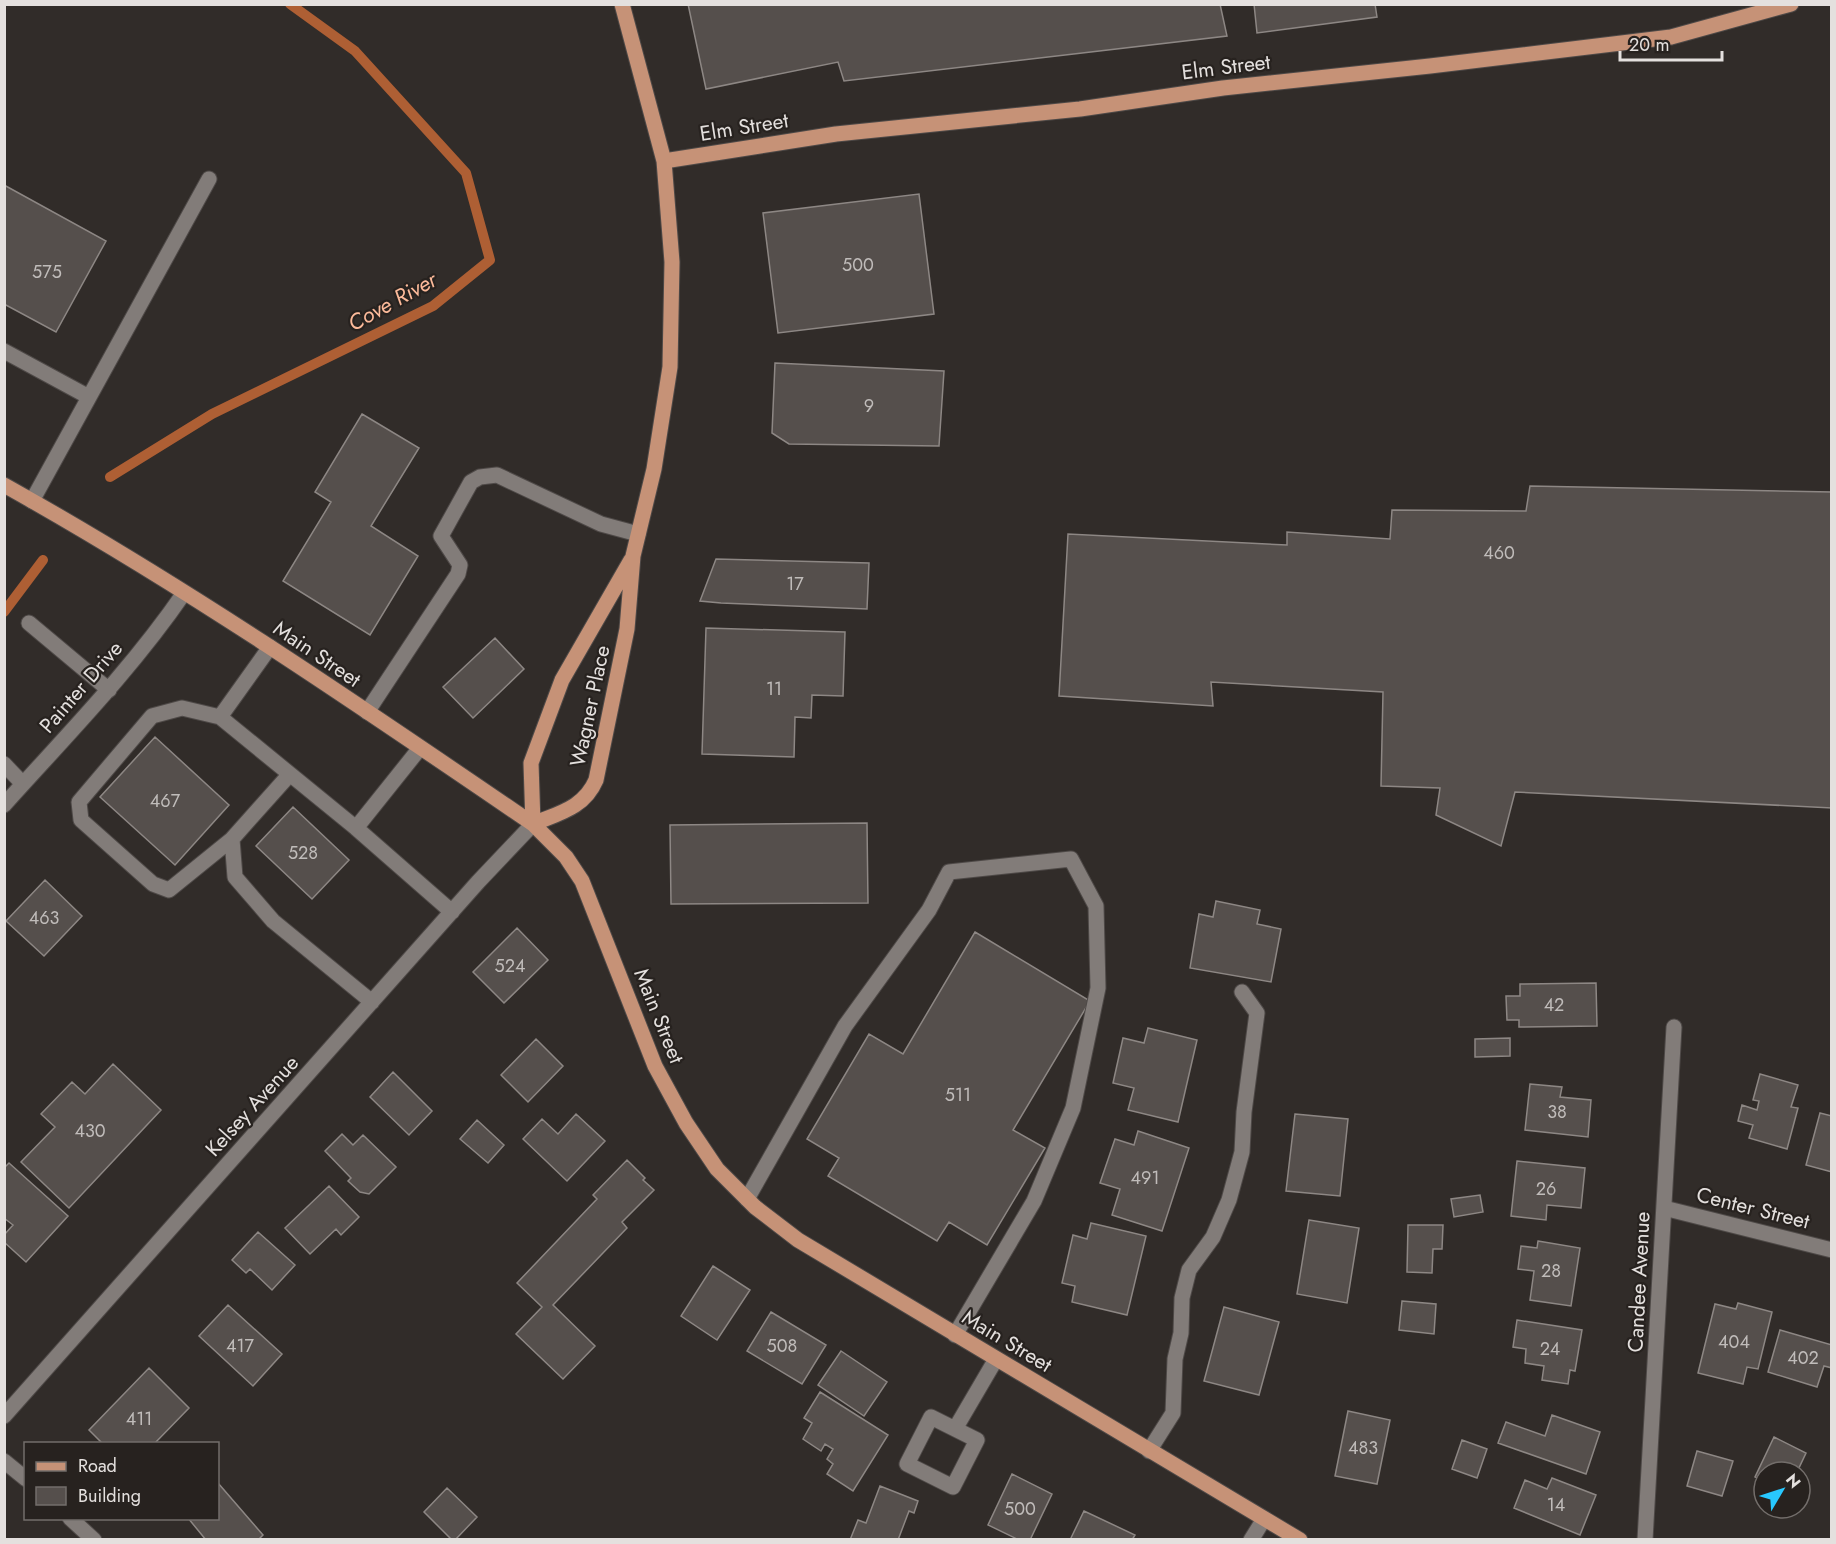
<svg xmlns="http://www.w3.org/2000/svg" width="1836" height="1544" viewBox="0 0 1836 1544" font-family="Jost,sans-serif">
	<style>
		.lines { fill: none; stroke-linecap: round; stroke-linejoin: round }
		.stream { stroke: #ae5f34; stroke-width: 10 }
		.building { fill: #554f4c; stroke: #8d8784; stroke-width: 1.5 }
		.minor-casing { stroke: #4e4947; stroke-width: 17 }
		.major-casing { stroke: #4e4947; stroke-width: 17 }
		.minor { stroke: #827c79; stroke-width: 15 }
		.major { stroke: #c69277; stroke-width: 15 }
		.labels { text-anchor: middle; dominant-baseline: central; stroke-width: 4.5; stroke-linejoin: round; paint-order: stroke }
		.number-label { font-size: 18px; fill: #c0bcba }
		.street-label { font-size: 21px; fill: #e4e0de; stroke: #27221f }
		.water-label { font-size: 22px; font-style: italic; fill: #fcba9a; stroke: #27221f }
	</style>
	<rect width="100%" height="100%" fill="#312c29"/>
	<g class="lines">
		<path class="stream" d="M110,477L212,414L433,306L490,260L466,173L355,51L290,4
			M4,612L43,560"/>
	</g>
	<path class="building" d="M688,4H1220L1227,36L844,81L838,62L706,89Z
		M1254,4H1375L1377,17L1257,33Z
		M4,185L106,241L56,332L4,304Z
		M919,194L934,314L778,333L763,213Z
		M775,363L944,371L939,446L789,444L772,433Z
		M362,414L419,448L371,526L418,556L370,635L283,581L331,502L315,492Z
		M1530,486L1832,492V808L1515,792L1501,846L1436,815L1440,788L1381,786L1383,692L1211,682L1213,706L1059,696L1068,534L1287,545V532L1390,539L1392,510L1526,511Z
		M716,559L869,563L867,609L721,603L700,601Z
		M706,628L845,632L843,696L812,695L811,718L795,717L794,757L702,754Z
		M495,638L524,669L473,718L443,687Z
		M155,737L229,805L175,865L100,797Z
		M293,807L349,860L312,899L256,846Z
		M867,823L868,903L671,904L670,825Z
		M45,880L82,916L44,956L6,921Z
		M1216,901L1260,910L1257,924L1281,929L1271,982L1190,968L1199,914L1213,917Z
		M517,928L548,960L504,1003L473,972Z
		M975,932L1090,1001L1013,1130L1045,1148L987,1245L949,1222L937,1241L828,1176L839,1158L807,1139L869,1034L903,1054Z
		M1596,983L1597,1026L1519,1027V1020H1507L1506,996H1520V984Z
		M1148,1028L1197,1040L1178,1122L1128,1110L1134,1088L1113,1083L1123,1038L1144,1043Z
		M1510,1038V1056L1475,1057V1039Z
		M536,1039L563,1066L528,1102L501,1075Z
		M113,1064L161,1110L69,1208L21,1162L55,1127L41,1114L72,1082L85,1094Z
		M393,1072L432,1111L409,1135L370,1097Z
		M1760,1074L1798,1085L1791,1107L1798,1108L1787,1149L1749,1138L1753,1125L1738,1121L1742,1105L1757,1110L1759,1101L1753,1100Z
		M1530,1084L1562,1087L1560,1097L1591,1100L1588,1137L1525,1130Z
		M1820,1113L1832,1116V1172L1806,1165Z
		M576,1114L605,1141L567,1181L523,1139L542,1119L558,1134Z
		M1295,1114L1348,1119L1340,1196L1286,1191Z
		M477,1120L504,1145L488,1163L460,1139Z
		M1138,1131L1189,1148L1162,1231L1112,1215L1120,1189L1100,1183L1115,1139L1134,1145Z
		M342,1134L353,1145L363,1135L396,1167L369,1194L360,1192L348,1181L351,1178L325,1151Z
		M627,1160L645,1178L643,1180L654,1190L622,1222L627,1228L553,1305L595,1346L563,1379L516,1334L542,1307L517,1283L597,1199L593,1195Z
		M1517,1161L1585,1168L1581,1208L1547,1205L1546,1220L1511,1216Z
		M9,1163L68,1216L26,1262L4,1242V1235L13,1225L4,1218V1168Z
		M329,1186L359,1217L341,1235L336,1229L310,1254L285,1228Z
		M1480,1195L1483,1212L1454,1217L1451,1199Z
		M1309,1220L1359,1228L1347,1303L1297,1294Z
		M1091,1223L1146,1236L1127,1315L1072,1302L1075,1286L1062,1283L1073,1235L1087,1239Z
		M1408,1225H1443L1442,1249H1433L1432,1273L1407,1272Z
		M258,1232L295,1265L272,1290L250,1269L246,1273L232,1260Z
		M1538,1241L1580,1248L1571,1306L1530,1300L1534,1271L1518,1269L1521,1246L1537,1248Z
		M713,1266L750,1290L717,1340L681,1316Z
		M1402,1301L1436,1304L1434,1334L1399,1330Z
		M1738,1303L1772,1312L1758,1369L1747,1367L1743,1384L1698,1373L1715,1304L1736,1309Z
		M228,1305L282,1354L253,1386L199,1336Z
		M1224,1307L1279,1322L1259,1395L1204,1381Z
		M771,1312L826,1345L802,1384L747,1351Z
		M1517,1320L1582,1330L1575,1371L1570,1370L1568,1384L1542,1380L1544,1366L1525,1363L1526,1349L1513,1347Z
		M1780,1330L1832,1345V1368L1824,1366L1817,1387L1768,1372Z
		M841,1351L887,1382L864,1416L818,1385Z
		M149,1368L189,1408L154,1444H103L89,1430Z
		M820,1392L888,1435L853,1491L827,1474L833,1464L827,1459L833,1449L825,1444L821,1451L803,1439L812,1423L804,1418Z
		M1348,1411L1390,1420L1377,1484L1335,1476Z
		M1552,1415L1600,1432L1586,1474L1498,1443L1506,1422L1545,1436Z
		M1774,1437L1806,1453L1797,1472H1764V1481L1755,1477Z
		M1462,1440L1487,1449L1477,1478L1452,1469Z
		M1697,1451L1733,1461L1722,1496L1687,1486Z
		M1012,1474L1052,1494L1030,1540H1019L988,1525Z
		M1552,1478L1596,1495L1580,1535L1514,1508L1525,1480L1547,1489Z
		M218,1483L263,1535L258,1540H206L188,1518H218Z
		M880,1486L918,1501L914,1513L909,1511L898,1540H850L858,1520L866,1523Z
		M447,1488L477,1517L455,1540H452L424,1512Z
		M1084,1511L1135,1535L1132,1540H1070Z"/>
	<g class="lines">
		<g class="minor-casing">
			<path id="minor" d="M4,351L89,397
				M32,501L209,179
				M29,623L109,690
				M270,647L220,717L356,828
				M367,712L458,574L460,565L441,536L471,482L480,477L497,475L601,524L638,534
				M220,717L182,708L152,716L79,802L81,820L153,884L169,890L232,839
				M420,748L356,828L452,912
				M4,764L23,784
				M290,774L232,839L235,877L273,921L372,1002
				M4,805C66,736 131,670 184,593
				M747,1199L845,1026L929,910L949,872L1071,859L1096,906L1098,988L1073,1108L1034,1201L955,1335
				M1664,1208L1832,1250
				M4,1416L478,882L533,824
				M931,1417L977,1440L953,1487L907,1464Z
				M955,1429L996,1359
				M1149,1451L1173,1413L1175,1359L1181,1333L1182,1298L1189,1270L1213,1237L1229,1200L1242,1152L1244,1112L1257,1013L1242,992
				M4,1461L26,1479
				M70,1518L94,1540
				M1251,1540L1264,1519
				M1645,1540L1674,1027"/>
		</g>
		<g class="major-casing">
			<path id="major" d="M664,161L836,134L1080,109L1223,88L1430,66L1671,37L1791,4
				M4,485C187,587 360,706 533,824L566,857L582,881L655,1066L686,1123L717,1169L755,1207L798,1240L1300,1540
				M533,824C559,813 584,808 596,780L627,629L633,556L654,469L670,367L672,262L664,161L622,4
				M533,824L531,763L562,680L631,560"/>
		</g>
		<use href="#minor" class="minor"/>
		<use href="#major" class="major"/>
	</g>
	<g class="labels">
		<g class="number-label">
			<text x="858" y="265">500</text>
			<text x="47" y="272">575</text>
			<text x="869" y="406">9</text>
			<text x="1499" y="553">460</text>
			<text x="795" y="584">17</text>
			<text x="774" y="689">11</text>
			<text x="165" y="801">467</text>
			<text x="303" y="853">528</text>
			<text x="44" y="918">463</text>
			<text x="510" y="966">524</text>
			<text x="1554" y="1005">42</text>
			<text x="958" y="1095">511</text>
			<text x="1557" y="1112">38</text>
			<text x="90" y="1131">430</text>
			<text x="1145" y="1178">491</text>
			<text x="1546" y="1189">26</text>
			<text x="1551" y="1271">28</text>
			<text x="1734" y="1342">404</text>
			<text x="240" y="1346">417</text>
			<text x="782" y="1346">508</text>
			<text x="1550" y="1349">24</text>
			<text x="1803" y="1358">402</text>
			<text x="139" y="1419">411</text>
			<text x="1363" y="1448">483</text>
			<text x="1556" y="1505">14</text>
			<text x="1020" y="1509">500</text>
		</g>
		<g class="street-label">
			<text transform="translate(1226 67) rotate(-7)">Elm Street</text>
			<text transform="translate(744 127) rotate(-9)">Elm Street</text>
			<text transform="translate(317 654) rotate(34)">Main Street</text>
			<text transform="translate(81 687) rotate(-49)">Painter Drive</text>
			<text transform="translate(590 706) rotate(-78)">Wagner Place</text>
			<text transform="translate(659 1016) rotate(68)">Main Street</text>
			<text transform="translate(252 1106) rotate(-48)">Kelsey Avenue</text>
			<text transform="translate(1753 1208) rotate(14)">Center Street</text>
			<text transform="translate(1639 1282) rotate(-87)">Candee Avenue</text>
			<text transform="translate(1007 1341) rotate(31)">Main Street</text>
		</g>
		<g class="water-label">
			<text transform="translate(392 301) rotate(-29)">Cove River</text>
		</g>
	</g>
	<rect width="1836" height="1544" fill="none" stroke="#e4e0de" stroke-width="12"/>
	<rect x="24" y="1442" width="195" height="78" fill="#27221f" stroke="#736e6b" stroke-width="1.5"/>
	<rect x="36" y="1462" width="30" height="9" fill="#c69277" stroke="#736e6b" stroke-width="1.5"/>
	<text x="78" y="1472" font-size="18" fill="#e4e0de">Road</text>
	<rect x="36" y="1487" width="30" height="18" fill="#554f4c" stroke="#736e6b" stroke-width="1.5"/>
	<text x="78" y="1502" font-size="18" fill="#e4e0de">Building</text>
	<g transform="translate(1782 1490) rotate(51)"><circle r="28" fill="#27221f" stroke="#736e6b" stroke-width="1.5"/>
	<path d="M0-4.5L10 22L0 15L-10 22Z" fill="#28c8ff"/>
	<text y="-9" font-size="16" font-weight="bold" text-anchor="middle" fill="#e4e0de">N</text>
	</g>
	<path d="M1620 51v9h102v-9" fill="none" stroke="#e4e0de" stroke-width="3"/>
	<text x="1629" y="51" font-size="18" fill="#e4e0de" stroke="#27221f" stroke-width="4.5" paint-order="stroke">20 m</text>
</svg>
